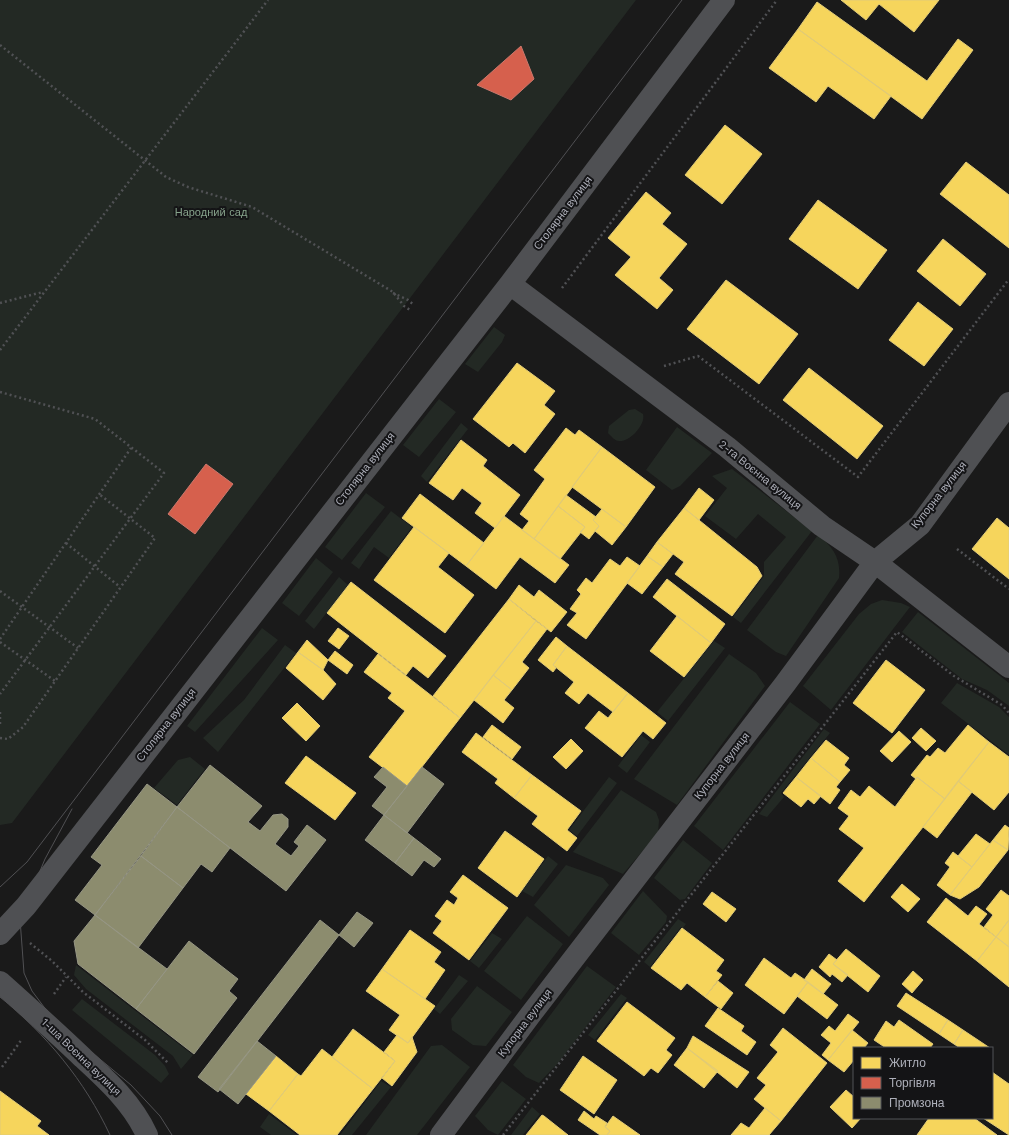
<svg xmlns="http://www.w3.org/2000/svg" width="1009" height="1135" viewBox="0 0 1009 1135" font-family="'Work Sans',sans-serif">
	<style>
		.green { fill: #232924 }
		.homes { fill: #f6d55c; stroke: #e0ca78 }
		.shops { fill: #d6604d; stroke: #ca786d }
		.industry { fill: #8c8c6e; stroke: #969684 }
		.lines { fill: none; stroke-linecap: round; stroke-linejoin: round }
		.path { stroke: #505154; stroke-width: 2.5; stroke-dasharray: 2 3; stroke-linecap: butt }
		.minor { stroke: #4f5053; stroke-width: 22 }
		.tertiary { stroke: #4f5053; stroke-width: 22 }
		.tram { stroke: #505053; stroke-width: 1 }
		.labels { text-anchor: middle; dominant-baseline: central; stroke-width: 4; stroke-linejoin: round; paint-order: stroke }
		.park-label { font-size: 11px; fill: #86a28b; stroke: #141416 }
		.street-label { font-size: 11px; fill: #adafb9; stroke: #141416 }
	</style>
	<rect width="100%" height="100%" fill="#1a1a1a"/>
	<path class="green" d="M0,0H636L12,823L0,825Z
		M494,327L505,335L502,342L478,372L465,364Z
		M439,399L456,412L419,457L403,445Z
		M635,409L643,414C646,424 630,442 619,441C615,441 611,436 608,433L609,426L629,410Z
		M461,423L468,429L427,482L421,476Z
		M677,427L712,453L680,486L672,490L646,470Z
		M732,469L812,531L741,623L733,617L764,576V562L786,537L758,514L736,539L705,516L727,488L712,476Z
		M366,493L385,507L342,560L325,547Z
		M391,511L412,527L389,558L374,547L359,569L351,563Z
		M818,535C833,547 841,558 839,578L786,656L776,652L747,630Z
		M316,558L333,572L299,616L282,603Z
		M339,577L348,585L314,629L305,621Z
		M882,600L901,603L910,607L831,710L803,686L859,614L871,604Z
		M918,612L1009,683V706L987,690L962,679L902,632Z
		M262,628L278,640L195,732L187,726Z
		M714,641L725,648L668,721L657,712Z
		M285,645L296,653L218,752L203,738L244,700Z
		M729,654L756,673L765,686L677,805L634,779Z
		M957,683L999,707L1009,717V755L941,703Z
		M790,702L820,724L723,850L694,826Z
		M824,729L830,733L781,793L784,797L767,817L759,814Z
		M641,735L650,742L627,773L618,766Z
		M190,757L205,769L177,805L154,788L178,760Z
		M609,777L617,783L577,836L569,830Z
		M621,790L656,812L659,820L658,833L623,874L573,852Z
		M683,840L712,863L685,899L680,900L654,878Z
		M548,856L558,864L533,897L522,891Z
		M566,865L603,878L609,885L569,937L534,905Z
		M643,891L667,916L666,922L639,955L611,933Z
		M527,916L563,944L521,1000L484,971Z
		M678,919L686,924L683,928L681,927L650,967L644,962Z
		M492,933L502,939L479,968L470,961Z
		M76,965L193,1055L181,1069L173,1056L86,989L74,975Z
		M587,966L616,987L559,1062L539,1083L526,1077L513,1065Z
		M459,975L468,981L440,1014L434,1009Z
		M477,986L512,1012L486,1046L473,1045L452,1030L451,1019Z
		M621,994L627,998L595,1040L588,1035Z
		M82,999L155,1055L165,1066L169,1074L161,1083L72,1010Z
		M442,1045L470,1067L417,1135H366L431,1046Z
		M381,1081L391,1087L352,1135H340Z
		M502,1081L526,1099L498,1135L488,1130L475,1116Z
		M532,1107L540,1114L523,1135H511Z
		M269,1114L297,1135H271L260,1127Z"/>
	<path class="homes" d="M841,0H939L914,32L879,4L866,20Z
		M817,2L927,81L958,39L973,50L922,119L798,29Z
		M798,29L891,96L874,119L828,86L816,102L769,68Z
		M725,125L762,154L722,204L685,175Z
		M966,162L1009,195V248L940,194Z
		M646,192L671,213L662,224L687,244L659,278L673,290L657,309L615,275L631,257L608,238Z
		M818,200L887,250L858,289L789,239Z
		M943,239L986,274L960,306L917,271Z
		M726,280L798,334L759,384L687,329Z
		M918,302L953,329L924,366L889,340Z
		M517,363L555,391L544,405L555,414L525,453L513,443L509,447L473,419Z
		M809,368L883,426L857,459L783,400Z
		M566,428L575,435L579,430L602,447L534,539L522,530L529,521L520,514L545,479L534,470Z
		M461,440L487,460L483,466L520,495L495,528L475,513L482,503L462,488L453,500L429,483Z
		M602,447L655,487L626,527L572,487Z
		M699,488L714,500L699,520L684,508Z
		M420,494L484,543L466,566L402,518Z
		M566,495L596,517L593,520L599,526L589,539L580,532L585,527L558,506Z
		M558,506L585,527L560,559L534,539Z
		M684,508L757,567L762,576L732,616L675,574L684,562L657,542Z
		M602,509L626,527L612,545L595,531L599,526L593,520Z
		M504,516L569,565L555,583L520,557L496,589L466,566Z
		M997,518L1009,528V579L972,549Z
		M414,527L449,553L438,567L474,595L445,633L374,580Z
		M657,542L673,554L663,567L647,556Z
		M647,556L663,567L642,594L627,583Z
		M627,557L640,566L586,639L567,625L577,613L570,609L581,594L577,590L586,578L592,583L610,559L620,566Z
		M667,579L725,624L711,643L653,597Z
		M351,582L446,656L428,678L413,666L406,675L327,613Z
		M519,585L534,597L539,590L567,612L551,632L509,599Z
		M509,599L536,621L460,718L433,696Z
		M677,616L711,643L684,677L650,651Z
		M536,621L547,629L522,662L529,668L512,690L493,675Z
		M338,628L349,636L339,649L328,641Z
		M556,637L567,646L553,665L556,668L553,672L538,660Z
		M307,640L328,660L323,670L298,652Z
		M567,646L628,693L613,712L588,693L579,704L565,693L574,682L553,665Z
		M335,651L353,665L347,674L328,660Z
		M298,652L323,670L336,684L323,700L286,668Z
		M378,654L460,718L407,786L369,757L405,711L388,698L392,693L364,672Z
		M886,660L925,690L892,733L853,703Z
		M493,675L512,690L504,700L514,708L503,723L474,700Z
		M628,693L666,723L653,739L643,731L622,757L585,728L599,711L608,718Z
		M297,703L320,726L306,741L282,718Z
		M492,725L521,747L512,759L483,737Z
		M968,725L989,742L945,799L917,777L916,779L911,775L927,755L930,757L938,748L945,753Z
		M921,728L936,741L926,751L912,738Z
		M899,731L911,742L892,762L880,751Z
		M476,733L532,775L514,798L495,783L498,779L462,752Z
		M571,739L583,751L566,769L553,757Z
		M826,740L849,758L844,765L850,770L840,782L811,758Z
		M989,742L1009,757V792L994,810L958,781Z
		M306,756L356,793L335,820L285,783Z
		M811,758L840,782L836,787L840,790L830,804L796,777Z
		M532,775L581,811L567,830L577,838L567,851L532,824L538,816L514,798Z
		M796,777L821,796L814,804L808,799L801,807L783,793Z
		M917,777L945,799L864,902L838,881L864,848L839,829L849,816L838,808L851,790L860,797L869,786L895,807Z
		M958,781L972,792L937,838L923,827Z
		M1005,825L1009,828L1008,850L993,840Z
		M505,831L544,859L517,897L478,868Z
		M976,834L990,844L972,867L958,856Z
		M993,840L1008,850L979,887L960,899L950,895Z
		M953,852L972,867L950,895L937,885L950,867L945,863Z
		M463,875L508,908L469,960L433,933L442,921L435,916L447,900L454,905L458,898L450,892Z
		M902,884L920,899L908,912L891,897Z
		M1001,890L1009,896V920L996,937L984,927L993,915L986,909Z
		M712,892L736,909L726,922L703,904Z
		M946,898L968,916L976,906L987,914L979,924L996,937L977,961L927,922Z
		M1009,920V947L996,937Z
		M682,928L724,960L716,971L722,975L705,997L687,983L681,990L651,968Z
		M410,930L441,952L434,962L445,970L425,999L382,969Z
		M996,937L1009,947V987L977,961Z
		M846,949L880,976L868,992L833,964Z
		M829,954L837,960L833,964L848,975L842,982L832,974L830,977L819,967Z
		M764,958L791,978L795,973L808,982L784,1014L745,985Z
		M382,969L435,1006L408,1043L389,1030L400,1015L366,991Z
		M812,969L831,984L823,994L804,980Z
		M913,971L923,980L912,993L902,984Z
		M718,981L733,993L721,1009L705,997Z
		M808,982L838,1005L827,1019L797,996Z
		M906,993L948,1020L939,1034L897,1006Z
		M627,1002L675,1038L666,1050L672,1055L658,1073L651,1068L644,1076L597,1041Z
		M718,1008L744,1026L741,1031L756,1042L747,1055L705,1026Z
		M848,1014L859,1022L828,1060L822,1055L831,1043L821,1035L829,1026L835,1031Z
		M899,1020L933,1044L930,1048H886L874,1040L886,1021L894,1027Z
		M948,1020L963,1030L954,1044L939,1034Z
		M783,1028L827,1063L781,1121L754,1099L766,1085L757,1078L778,1052L770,1045Z
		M353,1029L395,1061L373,1089L332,1057Z
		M852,1030L868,1043L864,1048H854V1060L844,1072L828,1060Z
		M963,1030L990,1048H960L954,1044Z
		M397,1035L408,1043L412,1037L417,1052L392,1086L382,1078L395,1061L384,1052Z
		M693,1036L749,1072L737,1088L687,1048Z
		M687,1048L718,1071L704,1088L674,1065Z
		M322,1049L373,1089L337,1135H300L269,1111L298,1074L301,1076Z
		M276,1056L298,1074L269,1111L246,1094Z
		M583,1056L617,1080L594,1114L560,1090Z
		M992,1072L1009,1084V1135L983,1118H992Z
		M846,1090L854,1097V1118H861L852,1128L830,1107Z
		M0,1091L41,1121L37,1126L49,1135H0Z
		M765,1108L781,1121L769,1135H731L741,1123L749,1128Z
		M584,1111L594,1119L596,1116L607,1123L605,1127L610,1131L607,1135H600L578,1120Z
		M542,1115L544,1116L568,1135H526Z
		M613,1116L640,1135H607L610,1131L605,1127Z
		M929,1118H974L997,1135H917Z"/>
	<path class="shops" d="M521,46L534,79L511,100L477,85Z
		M206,464L233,484L195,534L168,514Z"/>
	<path class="industry" d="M210,765L262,806L248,822L260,831L273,815L282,814L288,819V827L275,844L291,856L299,846L294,842L307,825L326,840L286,891L177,807Z
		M383,767L407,786L384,815L372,806L387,787L374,777Z
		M422,767L444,784L407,833L384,815Z
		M147,784L177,807L95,915L75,900L102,865L91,857Z
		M177,807L230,848L212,872L201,864L183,888L141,856Z
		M384,815L414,838L395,863L365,840Z
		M414,838L441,859L434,867L424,860L412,876L395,863Z
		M141,856L183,888L138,948L95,915Z
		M357,912L373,923L354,947L339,935Z
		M95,915L167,969L136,1009L78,964L74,941Z
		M320,920L339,935L218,1092L198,1077Z
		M189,941L238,979L229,991L237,998L194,1054L136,1009Z
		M257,1041L276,1056L238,1104L219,1089Z"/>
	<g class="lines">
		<path class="path" d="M0,45L166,177L188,187L252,207L393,292L404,306L410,310
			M562,288L777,0
			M393,293L408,300L414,305
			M0,303L43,292
			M0,350L268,0
			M664,366L698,356L858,477L1009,279
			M0,392L95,419L164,473L0,694
			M66,543L120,587
			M957,549L1009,589
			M0,591L78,648
			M0,639L131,448
			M0,642L55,681
			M0,712V726
			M0,738L8,739L23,727L155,538L99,494
			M30,943L52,961L83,992L145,1040L169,1064
			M54,994L66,977
			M2,1067L22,1039
			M503,1135L897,632L954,676L1002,705L1009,713"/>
		<path class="minor" d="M510,284L727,447L822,526L875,562L1009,667
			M0,934L26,906L510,284L724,0
			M441,1135L531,1014L785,684L875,562L920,525L1009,403"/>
		<path class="tertiary" d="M0,982C28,1007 56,1032 83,1058C108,1081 133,1104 147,1135"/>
		<path class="tram" d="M72,809L45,859L20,919L24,973L32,991L44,1007L71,1035L131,1085L160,1116L172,1135
			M0,887L27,862L682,0
			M0,997C46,1034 85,1081 110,1135"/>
	</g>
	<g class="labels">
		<g class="park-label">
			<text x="211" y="212">Народний сад</text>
		</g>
		<g class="street-label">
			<text transform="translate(563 213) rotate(-53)">Столярна вулиця</text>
			<text transform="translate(365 469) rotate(-52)">Столярна вулиця</text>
			<text transform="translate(760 475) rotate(39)">2-га Воєнна вулиця</text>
			<text transform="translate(939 495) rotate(-52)">Купорна вулиця</text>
			<text transform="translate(166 725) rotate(-52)">Столярна вулиця</text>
			<text transform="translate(722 766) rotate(-52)">Купорна вулиця</text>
			<text transform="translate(525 1023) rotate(-53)">Купорна вулиця</text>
			<text transform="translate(81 1057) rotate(44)">1-ша Воєнна вулиця</text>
		</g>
	</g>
	<rect x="853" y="1047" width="140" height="72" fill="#141416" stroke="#515257"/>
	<rect x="861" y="1057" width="20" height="12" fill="#f6d55c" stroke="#515257"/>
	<text x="889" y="1067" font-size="12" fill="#adafb9">Житло</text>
	<rect x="861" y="1077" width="20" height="12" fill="#d6604d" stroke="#515257"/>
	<text x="889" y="1087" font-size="12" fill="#adafb9">Торгівля</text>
	<rect x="861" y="1097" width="20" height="12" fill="#8c8c6e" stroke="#515257"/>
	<text x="889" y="1107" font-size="12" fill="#adafb9">Промзона</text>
</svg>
